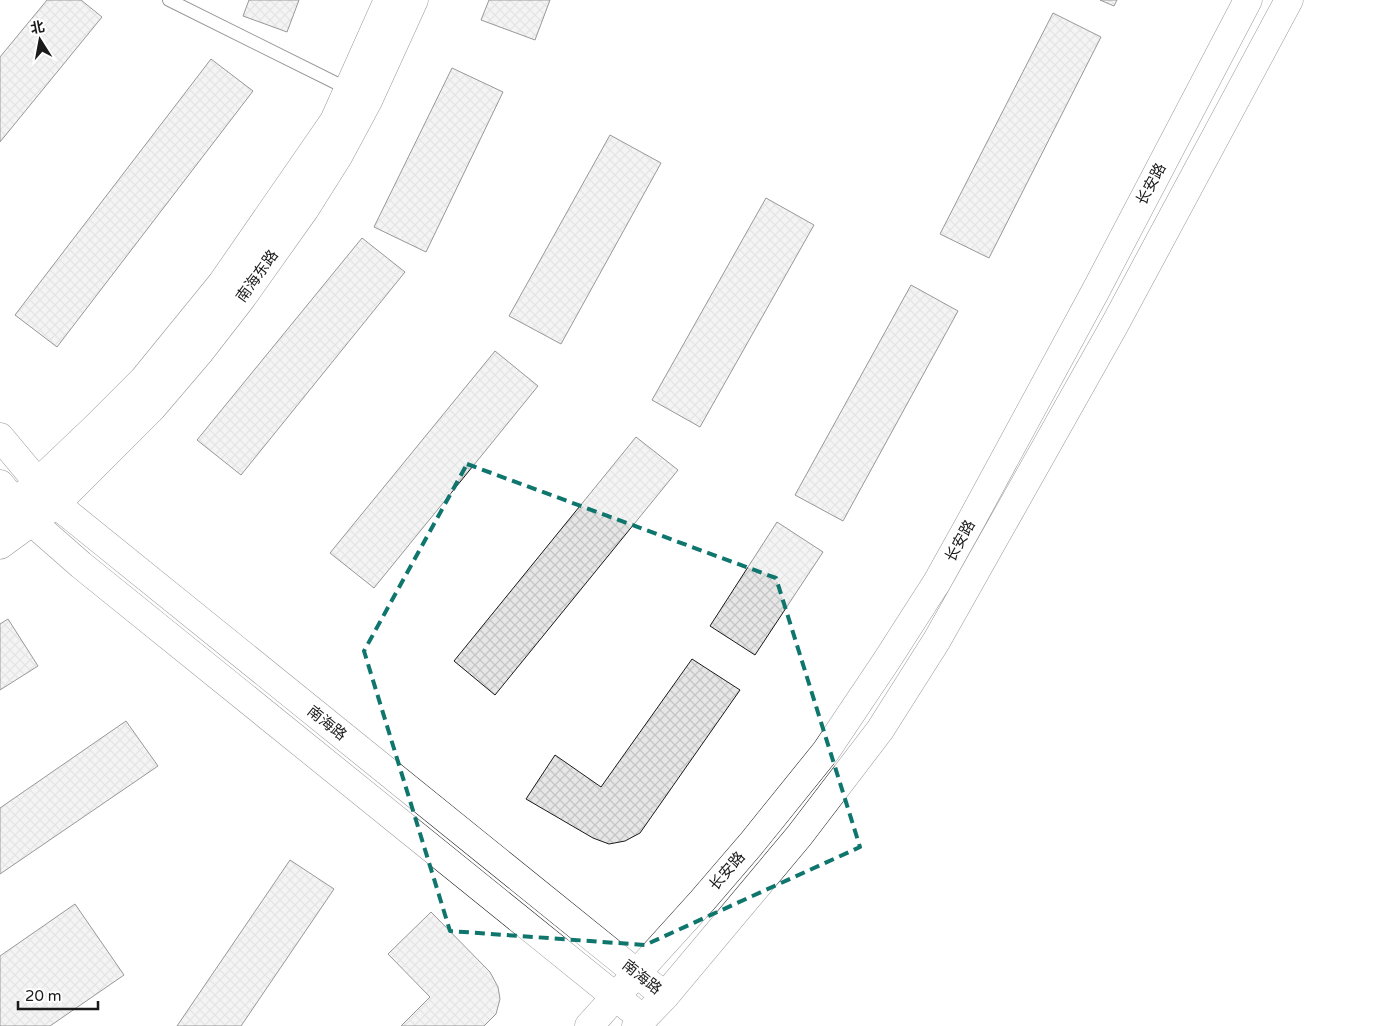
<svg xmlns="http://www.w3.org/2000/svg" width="1387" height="1026" viewBox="0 0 1387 1026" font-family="'Varela Round','Noto Sans SC',sans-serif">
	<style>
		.building { fill: url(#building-cross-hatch); stroke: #1a1a1a }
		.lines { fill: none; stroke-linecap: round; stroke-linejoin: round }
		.lane-casing { stroke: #1a1a1a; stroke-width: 14 }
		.secondary-casing { stroke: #1a1a1a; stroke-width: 29 }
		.primary-casing { stroke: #1a1a1a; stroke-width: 29 }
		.lane { stroke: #fff; stroke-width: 12 }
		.secondary { stroke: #fff; stroke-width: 28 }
		.primary { stroke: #fff; stroke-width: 28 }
		.marked { fill: none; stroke: #0f766e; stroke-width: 4; stroke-dasharray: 10 6; stroke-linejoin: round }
		.labels { text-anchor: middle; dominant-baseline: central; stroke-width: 4; stroke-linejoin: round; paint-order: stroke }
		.street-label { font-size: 15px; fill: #1a1a1a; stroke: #fff }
	</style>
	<defs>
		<pattern id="building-cross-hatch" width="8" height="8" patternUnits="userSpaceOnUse" patternTransform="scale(1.25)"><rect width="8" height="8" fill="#e6e6e6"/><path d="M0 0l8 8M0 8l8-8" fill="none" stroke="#c5c5c5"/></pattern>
	</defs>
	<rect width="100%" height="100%" fill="#fff"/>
	<path class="building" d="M47,0H81L102,17L0,142V57Z
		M249,0H299L287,32L243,16Z
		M489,0H550L535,40L481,20Z
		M1100,0H1117L1114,6Z
		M1053,13L1101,37L989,258L940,234Z
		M211,59L253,91L57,347L15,315Z
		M452,68L503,92L426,252L374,227Z
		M610,135L661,163L561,344L509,316Z
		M766,198L814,225L700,427L652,400Z
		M362,238L405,272L241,475L197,440Z
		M911,285L958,311L843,521L795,495Z
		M495,351L538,386L374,588L330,553Z
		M636,437L678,470L495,695L454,661Z
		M777,522L823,552L755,655L710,626Z
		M8,619L38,666L0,690V624Z
		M692,659L740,690L640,833L625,841L609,844L593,838L526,799L555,755L601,787Z
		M126,721L158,766L0,874V808Z
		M290,860L334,889L241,1026H177Z
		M75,904L124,975L50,1026H0V956Z
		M431,912L490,972L498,987L500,999L496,1014L484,1026H401L430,997L388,954Z"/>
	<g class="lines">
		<g class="lane-casing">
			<path id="lane" d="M169,0L348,89"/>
		</g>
		<g class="secondary-casing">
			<path id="secondary" d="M0,437L56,504L665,996
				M0,484L32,522L81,565L643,1019
				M0,515L16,503L97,426L143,380L222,283L334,121L388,0
				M0,545L56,504L152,408L199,353L241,299L305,209L339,155L368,101L414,0"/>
		</g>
		<g class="primary-casing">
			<path id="primary" d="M589,1026L702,901L751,844L826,751L887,660L937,582L971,521L1095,292L1248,0
				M636,1026L665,996L799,836L880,730L937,640L1114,326L1289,0"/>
		</g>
		<use href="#lane" class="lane"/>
		<use href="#secondary" class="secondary"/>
		<use href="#primary" class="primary"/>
	</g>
	<path d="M0 0H1387V1026H0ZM467,464L776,578L860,847L645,945L450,931L364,651Z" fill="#fff" fill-opacity=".55" fill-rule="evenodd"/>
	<path class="marked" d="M467,464L776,578L860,847L645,945L450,931L364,651Z"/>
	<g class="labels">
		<g class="street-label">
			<text transform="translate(1151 184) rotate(-62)">长安路</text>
			<text transform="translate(257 276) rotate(-54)">南海东路</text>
			<text transform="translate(960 541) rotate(-61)">长安路</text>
			<text transform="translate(327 723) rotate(39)">南海路</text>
			<text transform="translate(727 871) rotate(-49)">长安路</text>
			<text transform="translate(642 977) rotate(39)">南海路</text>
		</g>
	</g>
	<g transform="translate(40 40) rotate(349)" stroke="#ffffff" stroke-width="4" paint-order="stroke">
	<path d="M0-4L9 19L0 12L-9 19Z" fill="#1a1a1a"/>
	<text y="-8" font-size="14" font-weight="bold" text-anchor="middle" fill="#1a1a1a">北</text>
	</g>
	<path d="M18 1001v8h80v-8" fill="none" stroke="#1a1a1a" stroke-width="2.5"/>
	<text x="25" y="1001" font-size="15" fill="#1a1a1a" stroke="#ffffff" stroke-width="4" paint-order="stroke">20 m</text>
</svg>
